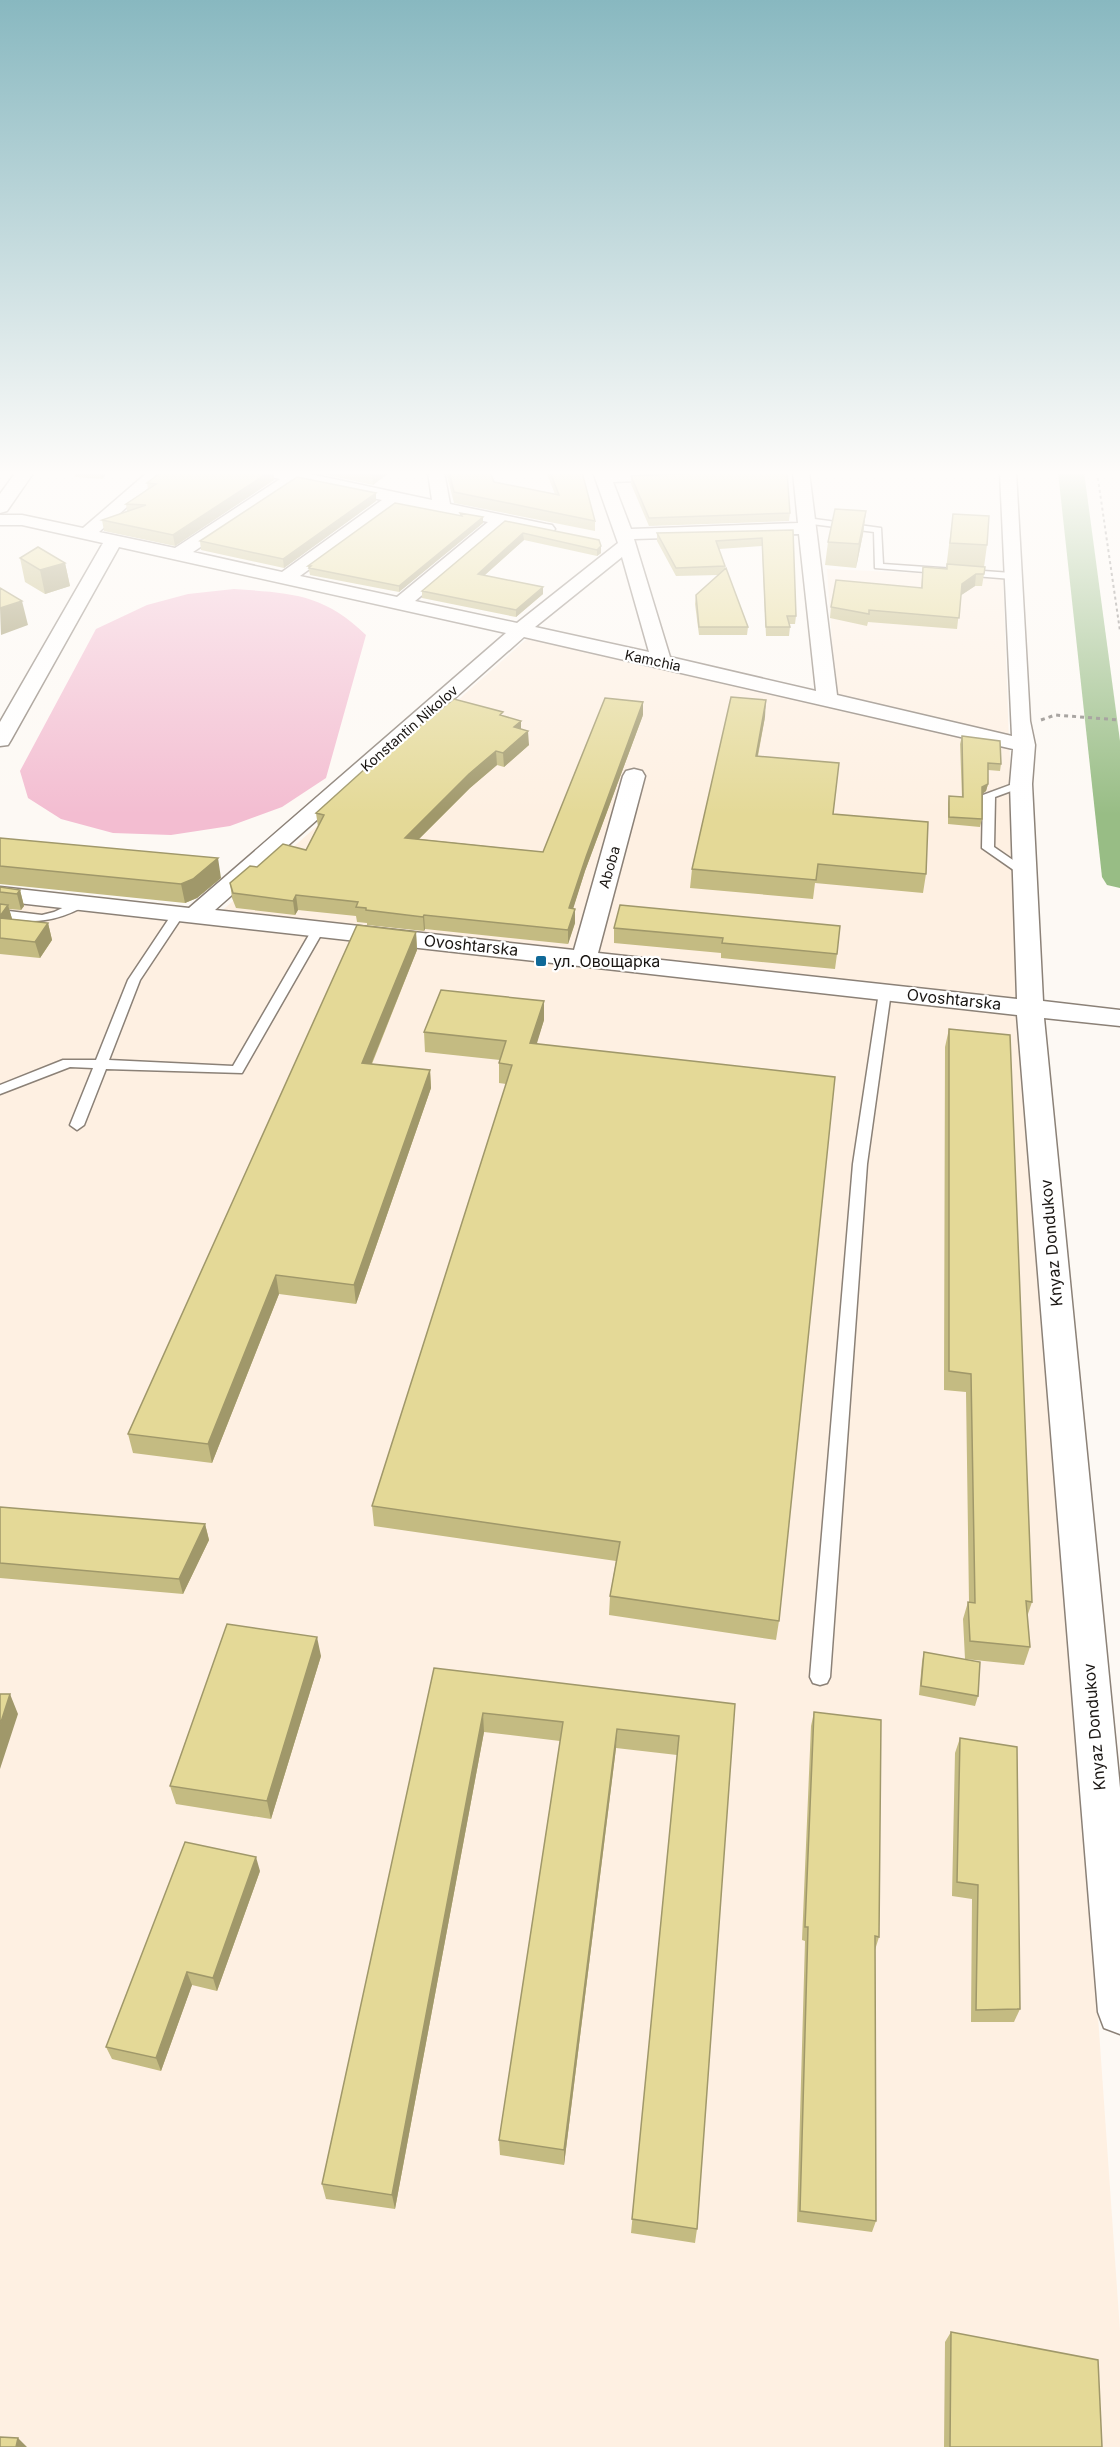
<svg xmlns="http://www.w3.org/2000/svg" width="1120" height="2447" viewBox="0 0 1120 2447" font-family="Inter,sans-serif">
	<style>
		.built { fill: #fef0e2 }
		.green { fill: #f3bdd1 }
		.lines { fill: none; stroke-linecap: round; stroke-linejoin: round }
		.river { fill: #98bd85; fill-rule: evenodd }
		.service-casing { stroke: #8b8177; stroke-width: 3 }
		.minor-casing { stroke: #8b8177; stroke-width: 3 }
		.secondary-casing { stroke: #8b8177; stroke-width: 3 }
		.path-far1 { stroke: #86827e; stroke-width: 2; stroke-dasharray: 3 3; stroke-linecap: butt }
		.path { stroke: #86827e; stroke-width: 3; stroke-dasharray: 4 4; stroke-linecap: butt }
		.service { fill: #fff; fill-rule: evenodd }
		.minor { fill: #fff; fill-rule: evenodd }
		.secondary { fill: #fff; fill-rule: evenodd }
		.wall { fill: #c4bb82 }
		.shaded-wall { fill: #a0986a }
		.building { fill: #e4d997; stroke: #a0986a; stroke-width: 1.5 }
		.poi-dot { fill: #0f6998; stroke: #fff; stroke-width: 2 }
		.labels { text-anchor: middle; dominant-baseline: central; stroke-width: 4.5; stroke-linejoin: round; paint-order: stroke }
		.far-street-label { font-size: 14px; fill: #191512; stroke: #fff }
		.street-label { font-size: 16px; fill: #191512; stroke: #fff }
		.poi-label { font-size: 16px; fill: #191512; stroke: #fff; text-anchor: start }
	</style>
	<rect width="100%" height="100%" fill="#fdf9f4"/>
	<path class="built" d="M827,569L1003,577L1009,742L1120,2331V2447H0V902L206,925L532,634L836,702Z"/>
	<path class="green" d="M234,589C290,593 323,593 366,635L326,778L282,807L230,826L171,835L113,833L61,819L28,798L20,771L96,629L147,605L188,594Z"/>
	<g class="lines">
		<path class="river" d="M1058,472H1084L1120,741V888L1107,885L1102,877Z"/>
		<g class="service-casing">
			<path id="service" d="M807,518L881,528L883,564L1012,573L1017,576L1012,579L875,568L874,532L804,523V519Z
				M1021,781L1025,782V786L995,797L994,847L1029,871L1031,874L1025,878L982,848L983,795Z
				M81,899L85,900V906C53,923 36,923 0,918V910L42,915L54,912Z
				M178,910L184,914L140,980L109,1060L233,1066L313,928L319,924L325,928L242,1073L106,1069L84,1125L77,1130L70,1125L93,1068L70,1067L0,1094V1085L63,1060H96L128,980L174,911Z
				M885,988L891,992L867,1164L830,1677L827,1683L820,1685L813,1683L810,1677L853,1164L879,992Z"/>
		</g>
		<g class="minor-casing">
			<path id="minor" d="M148,472H166L99,532L175,548L280,479L263,475L261,472H301L432,500L428,472H444L450,504L546,524L552,525L555,529L552,533L546,534L505,526L415,601L517,623L618,543L593,472H743L735,477L613,482L631,529L798,523L793,472H809L837,695L1012,736L1000,472H1016L1030,721L1035,745L1032,784L1043,1001L1120,1010V1026L1044,1018L1120,1788V2034L1104,2028L1098,2012L1017,1015L0,901V887L189,908L506,633L119,547L11,740L8,745L0,746V722L103,543L22,525H0V515H22L83,528ZM297,483L382,500L282,572L193,552ZM399,504L488,522L397,597L300,576ZM799,534L816,691L670,657L634,539ZM622,557L649,652L535,627ZM524,637L1013,749L1010,784L1017,999L598,953L645,776L642,771L634,769L626,771L623,776L574,950L215,910Z"/>
		</g>
		<g class="secondary-casing">
			<path id="secondary" d="M16,472H34L7,511L0,513V494Z"/>
		</g>
		<path class="path-far1" d="M1097,472L1120,631"/>
		<path class="path" d="M1041,720L1055,715L1120,720"/>
		<use href="#service" class="service"/>
		<use href="#minor" class="minor"/>
		<use href="#secondary" class="secondary"/>
	</g>
	<path class="wall" d="M74,472H108L102,479L75,477Z
		M313,472H390L373,485Z
		M446,472H490L494,482L555,494L546,472H582L595,521V531L454,503Z
		M631,476L790,513L789,521L649,526L631,484Z
		M274,480L175,546L104,531L102,520L127,511L126,504L148,489L147,483Z
		M376,501L284,568L201,550L200,541Z
		M866,511L863,534L856,568L825,565L828,542Z
		M460,513L483,517V523L399,592L310,575L308,566L460,516Z
		M953,514L987,545L984,567V574L982,586H975L961,595L957,629L868,622L867,626L830,618L831,607L921,588L923,567L946,569L950,537Z
		M505,521L599,540L601,553L597,556L524,540L485,575L543,594L516,617L422,598V591Z
		M793,530L796,616L795,624H789L790,627L789,636H766L762,546L719,549L725,566V569L748,627L747,635H699L695,604L696,595L719,575L676,576L657,541V533Z
		M20,558L65,563L70,586L45,594L25,582Z
		M643,715L585,871L573,908L575,909V923L568,944L425,929L424,931L367,925V923L357,922L356,916L298,910L295,915L236,908L232,898L230,883L257,867L306,850L318,827L316,813L504,716L521,729L529,745L504,767L497,765L470,788L419,839L543,852Z
		M765,717L758,756L833,814L926,874L923,893L815,883L813,899L690,888L692,869Z
		M962,736L1001,764L1000,771L988,770V784L986,791L982,794V819L980,827L948,824V803L949,796L962,797L960,744Z
		M0,838L221,878L197,898L185,903L0,884Z
		M0,887L20,890L24,906L21,910L9,909L12,919L48,923L52,940L40,958L0,954Z
		M620,905L837,954L835,969L721,958V953L614,943V928Z
		M416,932L417,950L372,1064L430,1070L431,1088L356,1304L279,1294L212,1463L133,1453L128,1434Z
		M544,1001V1020L536,1044L779,1621L776,1640L609,1615L610,1596L616,1561L374,1526L372,1506L506,1084L499,1083V1063L500,1060L425,1052L424,1032Z
		M949,1029L1032,1602L1027,1617L1030,1647L1024,1665L965,1659L963,1619L968,1602H969L966,1392L944,1390L945,1047Z
		M0,1507L205,1524L209,1540L183,1594L0,1578Z
		M924,1652L978,1696L975,1706L919,1695L922,1662Z
		M321,1656L271,1819L176,1804L170,1786Z
		M434,1668L735,1704L697,2229L695,2243L631,2233L677,1755L616,1748L564,2165L500,2155L499,2140L560,1741L484,1732L395,2209L326,2199L322,2184Z
		M814,1712L879,1937L875,1950L876,2221L872,2232L797,2222L805,1941L802,1940L811,1726Z
		M960,1738L1020,2009L1014,2022H971L972,1899L952,1896L955,1753Z
		M260,1871L217,1991L192,1985L161,2071L112,2059L106,2047Z
		M951,2332L1102,2447H944L945,2342Z"/>
	<path class="shaded-wall" d="M100,472H108L102,479Z
		M269,472H274V480L175,546L173,535Z
		M375,472H390L373,485L372,474Z
		M376,493V501L284,568L283,559Z
		M866,511L863,534L856,568L859,544Z
		M483,517V523L399,592V586Z
		M523,533L524,540L478,581V574Z
		M601,546V553L597,556V550Z
		M65,563L70,586L45,594L40,570Z
		M976,574L975,586L960,596L962,584Z
		M543,587V594L516,617V610Z
		M22,601L28,625L1,635L0,608Z
		M766,700L765,717L754,774L756,756Z
		M643,702V715L585,871L569,922V908L586,857Z
		M521,721V734L514,727Z
		M528,731L529,745L504,767L503,753Z
		M496,751L497,765L470,788L406,852L405,838L469,774Z
		M988,784L986,791L981,795L982,787Z
		M218,858L221,878L197,898L185,903L181,884Z
		M20,890L24,906L21,910L17,894Z
		M296,895L298,910L295,915L293,901Z
		M8,905L13,922H0V916Z
		M575,909V923L568,944V930Z
		M424,915L425,929L424,931L423,917Z
		M48,923L52,940L40,958L35,942Z
		M416,932L417,950L364,1082L362,1063Z
		M544,1001V1020L531,1063L530,1043Z
		M430,1070L431,1088L356,1304L354,1285Z
		M276,1275L279,1294L212,1463L208,1444Z
		M205,1524L209,1540L183,1594L179,1579Z
		M317,1637L321,1656L271,1819L267,1801Z
		M10,1694L18,1714L0,1769V1725Z
		M483,1713L484,1732L395,2209L392,2195Z
		M617,1729L616,1748L564,2165V2150Z
		M256,1857L260,1871L217,1991L213,1978Z
		M187,1972L192,1985L161,2071L156,2058Z
		M18,2438L27,2447H16Z"/>
	<path class="building" d="M161,472H269L173,535L102,520L146,505L126,504L156,484L147,483Z
		M361,472H375L372,474Z
		M449,472H490L494,482L559,495L550,472H582L595,521L454,492Z
		M716,472H787L790,513L649,518L631,476Z
		M297,477L376,493L283,559L200,541Z
		M395,503L462,516L460,513L483,517L399,586L309,568L311,566H308Z
		M835,509L866,511L859,544L828,542Z
		M953,514L989,516L987,545L950,543Z
		M505,521L599,540L601,546L597,550L523,533L478,574L543,587L516,610L422,591Z
		M793,530L796,616H787L790,627H766L762,538L716,541L725,566L676,568L657,533Z
		M38,547L65,563L40,570L20,558Z
		M947,564L985,567L984,574H976L962,584L959,618L869,610V614L831,607L836,580L922,588L923,567L947,569Z
		M726,568L748,627H699L696,595Z
		M0,588L22,601L0,608Z
		M731,697L766,700L756,756L839,763L833,814L928,822L926,874L818,864L816,880L692,869Z
		M605,698L643,702L586,857L569,908L575,909L568,930L424,915L423,917L366,910V908L356,907L358,902L296,895L293,901L233,893L230,883L250,866L257,867L283,844L306,850L324,815L316,813L367,767L454,699L503,712L500,715L521,721L514,727L528,731L503,753L496,751L469,774L405,838L543,852Z
		M962,736L1000,741L1001,764L988,763V784L982,787V819L949,817V796L963,797Z
		M0,838L218,858L193,879L181,884L0,866Z
		M0,887L20,890L17,894L0,892Z
		M0,904L8,905L0,916Z
		M620,905L840,926L837,954L722,943L723,938L614,928Z
		M0,918L48,923L35,942L0,938Z
		M357,925L416,932L362,1063L430,1070L354,1285L276,1275L208,1444L128,1434Z
		M441,990L544,1001L530,1043L835,1077L779,1621L610,1596L620,1542L372,1506L512,1065L499,1063L506,1041L424,1032Z
		M949,1029L1010,1035L1032,1602L1026,1601L1030,1647L970,1641L968,1602L975,1603L971,1374L949,1371Z
		M0,1507L205,1524L179,1579L0,1563Z
		M227,1624L317,1637L267,1801L170,1786Z
		M924,1652L980,1662L978,1696L921,1686Z
		M434,1668L735,1704L697,2229L632,2219L679,1736L617,1729L564,2150L499,2140L563,1722L483,1713L392,2195L322,2184Z
		M0,1694H10L0,1725Z
		M814,1712L881,1720L879,1937L875,1936L876,2221L800,2211L808,1927H805Z
		M960,1738L1017,1747L1020,2009L976,2010L978,1885L957,1882Z
		M185,1842L256,1857L213,1978L187,1972L156,2058L106,2047Z
		M951,2332L1098,2360L1102,2447H950Z
		M0,2437L18,2438L16,2447H0Z"/>
	<linearGradient id="sky" x2="0" y2="1"><stop stop-color="#88b8c0"/><stop offset="0.58" stop-color="#fefcfa"/><stop offset="1" stop-color="#fefcfa" stop-opacity="0"/></linearGradient>
	<rect width="1120" height="815" fill="url(#sky)"/>
	<rect class="poi-dot" x="535" y="955" width="12" height="12" rx="3"/>
	<g class="labels">
		<g class="far-street-label">
			<text transform="translate(653 660) rotate(12)">Kamchia</text>
			<text transform="translate(409 728) rotate(-41)">Konstantin Nikolov</text>
			<text transform="translate(609 867) rotate(-74)">Aboba</text>
		</g>
		<g class="street-label">
			<text transform="translate(471 945) rotate(6)">Ovoshtarska</text>
			<text transform="translate(954 999) rotate(6)">Ovoshtarska</text>
			<text transform="translate(1051 1243) rotate(-95)">Knyaz Dondukov</text>
			<text transform="translate(1094 1727) rotate(-95)">Knyaz Dondukov</text>
		</g>
		<g class="poi-label">
			<text x="553" y="961">ул. Овощарка</text>
		</g>
	</g>
</svg>
